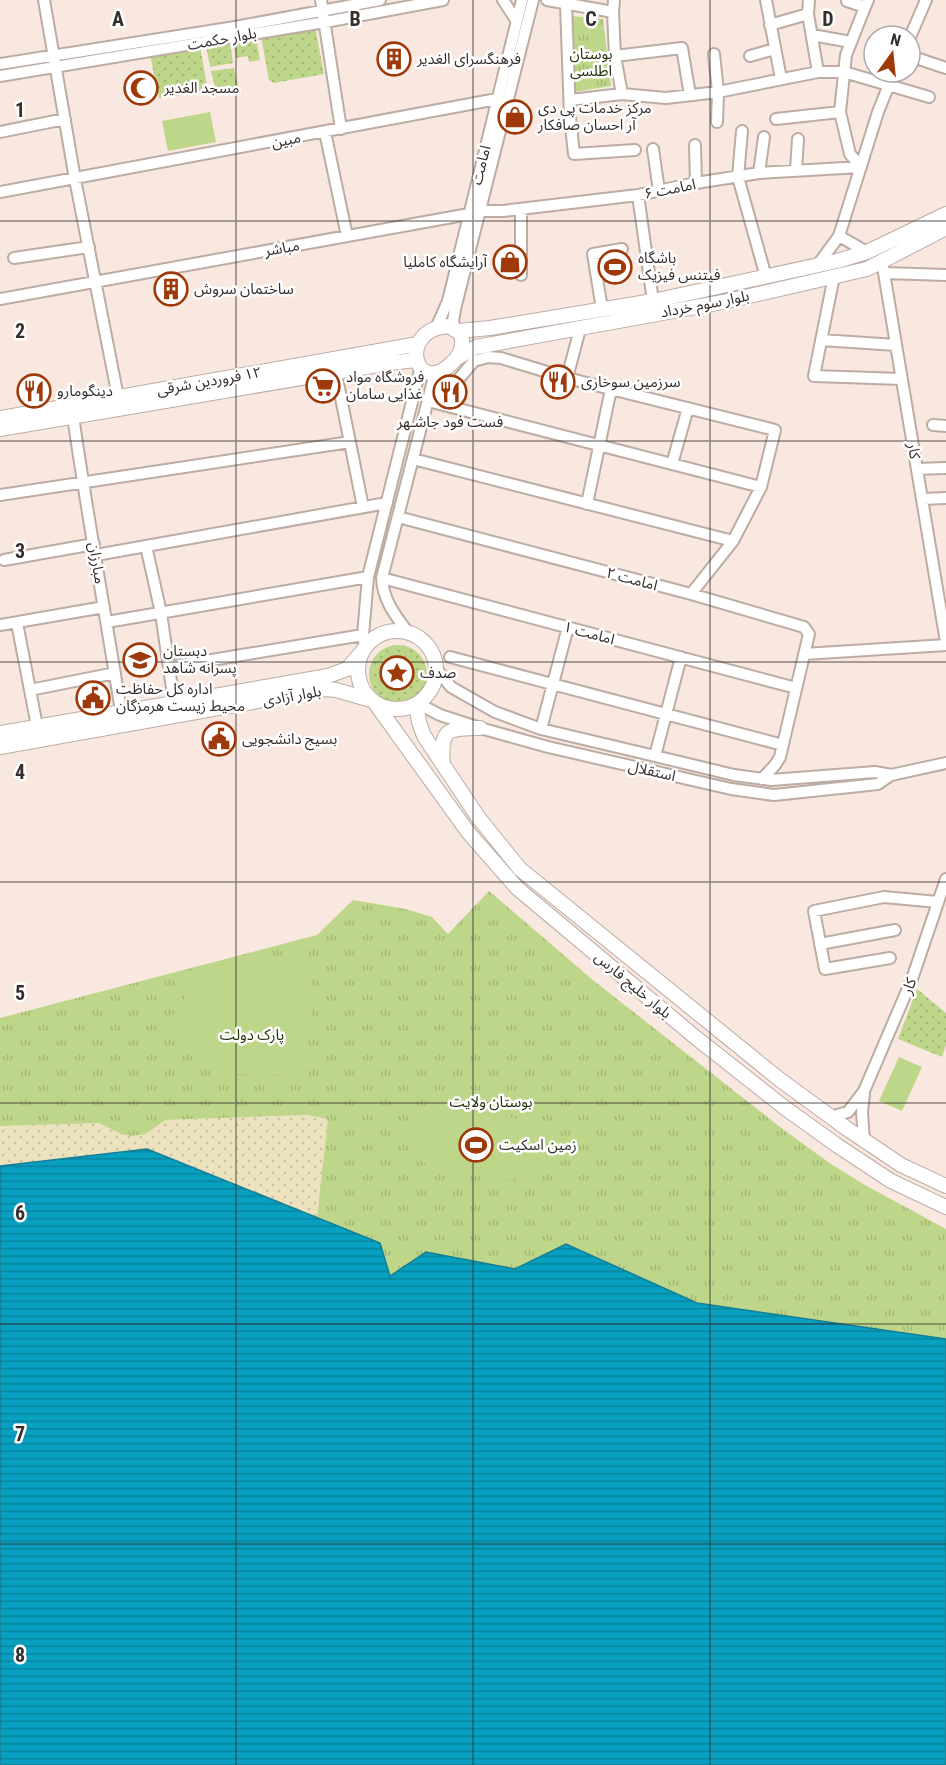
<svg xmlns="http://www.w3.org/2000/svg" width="946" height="1765" viewBox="0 0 946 1765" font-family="'Roboto Condensed','Noto Sans Arabic',sans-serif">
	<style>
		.grass { fill: url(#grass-dots) }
		.sand { fill: url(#sand-dots) }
		.park { fill: url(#park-tufts) }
		.garden { fill: #bed689 }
		.water { fill: url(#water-rules); stroke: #167e94; stroke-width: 1.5 }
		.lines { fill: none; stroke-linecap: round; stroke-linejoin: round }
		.minor-casing { stroke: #bcaca4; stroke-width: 14 }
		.major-casing { stroke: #bcaca4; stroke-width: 16 }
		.minor { stroke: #fff; stroke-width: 10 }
		.major { stroke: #fff; stroke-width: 14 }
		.grid { fill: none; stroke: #352e2b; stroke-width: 1.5; stroke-opacity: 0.55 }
		.labels { text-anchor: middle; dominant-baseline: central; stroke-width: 5; stroke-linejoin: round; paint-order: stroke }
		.street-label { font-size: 15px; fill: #352e2b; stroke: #fff }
		.park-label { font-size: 15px; fill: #28320d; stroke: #fff }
		.poi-label { font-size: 15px; fill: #352e2b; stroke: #fff; text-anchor: start }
		.grid-label { font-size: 20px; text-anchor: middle; font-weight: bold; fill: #352e2b; stroke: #fff; stroke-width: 5; stroke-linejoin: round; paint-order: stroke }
	</style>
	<defs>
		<pattern id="grass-dots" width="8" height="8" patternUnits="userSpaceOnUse" patternTransform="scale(1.5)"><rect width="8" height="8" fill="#bed689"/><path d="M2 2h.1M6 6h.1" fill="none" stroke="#a4b876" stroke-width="1.8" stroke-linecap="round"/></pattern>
		<pattern id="sand-dots" width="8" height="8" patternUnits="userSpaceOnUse" patternTransform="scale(1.5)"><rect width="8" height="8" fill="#ece2bd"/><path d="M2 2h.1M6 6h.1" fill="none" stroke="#cbc2a3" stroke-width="1.8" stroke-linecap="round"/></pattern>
		<pattern id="park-tufts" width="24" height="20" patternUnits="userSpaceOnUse" patternTransform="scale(1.5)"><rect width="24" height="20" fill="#bed689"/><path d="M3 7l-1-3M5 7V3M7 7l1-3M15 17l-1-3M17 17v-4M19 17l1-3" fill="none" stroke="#a4b876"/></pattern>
		<pattern id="water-rules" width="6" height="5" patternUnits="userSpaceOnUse" patternTransform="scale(1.5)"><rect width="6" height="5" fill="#08a0c1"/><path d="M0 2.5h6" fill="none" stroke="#0a839d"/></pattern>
	</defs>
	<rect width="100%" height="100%" fill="#f9e8e0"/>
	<path class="grass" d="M315,26L324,74L274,83L269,80L261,36Z
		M256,38L260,60L249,62L248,56L236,58L233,42Z
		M230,42L233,63L210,67L206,45Z
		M200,46L207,86L201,93L159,98L150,55Z
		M234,68L239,89L225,91L215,87L211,71Z
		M369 674a29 29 0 1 1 58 0a29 29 0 1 1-58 0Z
		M917,989L946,1013V1045L942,1057L898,1039Z"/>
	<path class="sand" d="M306,1115L329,1119L317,1218L147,1150L0,1166V1126L99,1123L121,1134H146L165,1120Z"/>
	<path class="park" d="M572,16L603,19L611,86L574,92Z
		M489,891L594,981L784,1130L831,1164L865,1185L946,1229V1339L697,1303L567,1244L515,1269L426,1252L390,1276L380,1243L317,1218L328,1119L306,1115L165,1120L146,1134L131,1136L121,1134L99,1123L0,1126V1018L317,935L353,900L406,909L432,917L448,934Z"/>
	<path class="garden" d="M210,112L216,142L168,151L162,121Z
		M279,957H289C296,963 307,972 311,981C318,998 303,1055 299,1075L236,1074L166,1024L199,978L211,967Z
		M899,1057L922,1067L902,1111L879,1101Z
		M441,1107C470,1111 553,1110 537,1158C533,1171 522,1177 510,1180C491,1177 445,1174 430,1167C416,1160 412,1145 415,1131C417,1117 429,1110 441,1107Z"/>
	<path class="water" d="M147,1149L380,1243L390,1276L426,1252L515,1269L566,1244L697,1303L946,1339V1765H0V1166Z"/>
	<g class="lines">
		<g class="minor-casing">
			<path id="minor" d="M44,0L75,179L118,397
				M321,0L341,129
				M503,0L516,20
				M547,0L613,12L614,0
				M766,0L781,79
				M847,1L865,7L868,0
				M566,4L570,117L574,154L635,150
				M613,12L615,56L622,94
				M808,14L809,0
				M770,25L808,14L818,72
				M812,35L851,42
				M910,37L926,0
				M714,54L718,92L717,122
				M615,56L682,48L690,95
				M750,56L775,49
				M910,56L946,68
				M0,64L235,27L380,0
				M0,76L325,22L443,0
				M570,100L622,94L666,98L718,92L818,72H844L929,97
				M776,119L840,112
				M742,131L738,177L766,277
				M0,132L65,119
				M325,132L347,236
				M695,145L696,183
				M653,149L659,191
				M861,167L850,154L840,112L846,55L865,7
				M796,170L798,139
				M759,173L764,137
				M0,192L497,99
				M638,195L653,301
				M521,209V275
				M479,211H503L638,195L696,183L759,173L861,167
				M839,236L878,112L894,72
				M14,258L89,247
				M882,261L946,642
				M817,266L839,236L867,252
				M884,273L946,275
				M834,276L814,376L902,379
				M0,299L469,214
				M602,309L593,254L622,249
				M436,328L448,301L522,0
				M455,329L453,321L455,309L533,0
				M821,340L896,345
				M336,373L363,507
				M567,378L580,329
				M428,401L761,487
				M438,403L474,361L488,357L501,358L567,378L775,430L761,487L733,541L691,594
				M73,416C87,514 105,612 121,711
				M933,425L946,426
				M413,459L733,541
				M672,464L688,408
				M917,469L946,468
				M0,495L350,442
				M922,499L946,498
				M587,504L611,389
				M398,517L691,594L804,627L809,634L780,757L775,765L762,779
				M146,546L161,613L174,702
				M96,555L387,503
				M4,560L94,544
				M382,578L796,688
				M107,622L368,577
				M17,623L37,726
				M0,625L104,607
				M409,634C396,616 383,601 382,578L435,373
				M365,647L363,635L368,577L420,370
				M804,654L946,645
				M450,657L783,745
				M169,667L363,635
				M435,667L451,687L495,712L541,729L655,756L734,775L771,780L875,772L891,775
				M30,690L115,673
				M417,703L440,715L480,728L548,747L731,789L774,795L878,784L891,775L946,763
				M541,729L568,627
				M655,756L681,657
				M820,944L895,930
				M890,958L825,969L814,911L884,897L938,902
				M864,1094L862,1112L864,1141
				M830,1117L848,1112L864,1091L912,979L946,879"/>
		</g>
		<g class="major-casing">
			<path id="major" d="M449,326L461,334C464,346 461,354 452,363C415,399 396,329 449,326Z
				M458,331L490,328L653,301L837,261L867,252L946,214
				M457,358L476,347L723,302L867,269L946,228
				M0,418L418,344
				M0,429L390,363L415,360
				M358 670a39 39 0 1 1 78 0a39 39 0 1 1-78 0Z
				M375,703L468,832L517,888L695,1037L785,1108L838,1146L891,1181L946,1207
				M416,704L419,722L424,736L478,817L520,869L779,1079L846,1128L901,1165L946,1186
				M0,733L328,676L347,669L362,652
				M0,747L325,689L336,690L371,700
				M443,764C440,729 447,728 480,728"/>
		</g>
		<use href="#minor" class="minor"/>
		<use href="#major" class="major"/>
	</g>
	<path class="grid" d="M236,0V1765M473,0V1765M710,0V1765M0,221H946M0,441H946M0,662H946M0,882H946M0,1103H946M0,1324H946M0,1544H946"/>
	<defs>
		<g id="building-ring" transform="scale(1.725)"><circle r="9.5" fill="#fff" stroke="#9e3909" stroke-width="1.5"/><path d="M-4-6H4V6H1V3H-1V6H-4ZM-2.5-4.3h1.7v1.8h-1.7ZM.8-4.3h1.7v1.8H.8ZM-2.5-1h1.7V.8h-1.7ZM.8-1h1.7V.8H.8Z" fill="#9e3909"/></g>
		<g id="mosque-ring" transform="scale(1.725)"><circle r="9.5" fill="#fff" stroke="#9e3909" stroke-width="1.5"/><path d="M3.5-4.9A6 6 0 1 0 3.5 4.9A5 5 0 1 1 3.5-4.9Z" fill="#9e3909"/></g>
		<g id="shop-ring" transform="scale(1.725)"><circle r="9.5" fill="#fff" stroke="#9e3909" stroke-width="1.5"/><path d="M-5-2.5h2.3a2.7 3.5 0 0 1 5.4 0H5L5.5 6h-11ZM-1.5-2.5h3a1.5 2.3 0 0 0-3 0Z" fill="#9e3909"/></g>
		<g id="stadium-ring" transform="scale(1.725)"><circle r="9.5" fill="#fff" stroke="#9e3909" stroke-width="1.5"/><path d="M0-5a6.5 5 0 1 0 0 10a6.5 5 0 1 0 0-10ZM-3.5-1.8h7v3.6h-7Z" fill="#9e3909"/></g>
		<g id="restaurant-ring" transform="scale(1.725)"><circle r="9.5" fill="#fff" stroke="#9e3909" stroke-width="1.5"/><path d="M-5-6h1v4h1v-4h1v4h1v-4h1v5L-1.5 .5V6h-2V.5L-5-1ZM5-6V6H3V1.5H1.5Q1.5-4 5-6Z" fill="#9e3909"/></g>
		<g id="supermarket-ring" transform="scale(1.725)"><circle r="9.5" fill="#fff" stroke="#9e3909" stroke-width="1.5"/><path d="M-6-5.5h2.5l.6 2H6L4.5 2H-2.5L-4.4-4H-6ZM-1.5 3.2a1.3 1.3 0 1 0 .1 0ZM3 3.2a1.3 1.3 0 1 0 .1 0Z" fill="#9e3909"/></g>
		<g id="school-ring" transform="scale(1.725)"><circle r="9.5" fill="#fff" stroke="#9e3909" stroke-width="1.5"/><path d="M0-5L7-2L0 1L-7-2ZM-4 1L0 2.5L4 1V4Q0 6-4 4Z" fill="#9e3909"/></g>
		<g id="sight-ring" transform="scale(1.725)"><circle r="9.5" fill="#fff" stroke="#9e3909" stroke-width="1.5"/><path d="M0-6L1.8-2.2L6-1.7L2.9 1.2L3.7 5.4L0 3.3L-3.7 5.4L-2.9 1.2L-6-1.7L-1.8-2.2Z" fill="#9e3909"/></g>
		<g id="civic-ring" transform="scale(1.725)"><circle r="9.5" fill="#fff" stroke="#9e3909" stroke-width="1.5"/><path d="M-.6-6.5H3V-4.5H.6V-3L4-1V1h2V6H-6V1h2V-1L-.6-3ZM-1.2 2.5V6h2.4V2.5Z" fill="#9e3909"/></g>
	</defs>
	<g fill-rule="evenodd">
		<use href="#building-ring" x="394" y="59"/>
		<use href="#mosque-ring" x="141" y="88"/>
		<use href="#shop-ring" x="515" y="117"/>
		<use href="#shop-ring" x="510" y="262"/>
		<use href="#stadium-ring" x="615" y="267"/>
		<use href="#building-ring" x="171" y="289"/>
		<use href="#restaurant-ring" x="558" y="382"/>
		<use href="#supermarket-ring" x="323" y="386"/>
		<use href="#restaurant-ring" x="34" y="391"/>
		<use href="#restaurant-ring" x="450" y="392"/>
		<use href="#school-ring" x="140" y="660"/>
		<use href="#sight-ring" x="397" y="673"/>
		<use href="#civic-ring" x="93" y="698"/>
		<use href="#civic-ring" x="219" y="739"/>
		<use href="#stadium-ring" x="476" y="1145"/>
	</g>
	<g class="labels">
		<g class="street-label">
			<text transform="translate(222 39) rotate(-10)">بلوار حکمت</text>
			<text transform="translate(286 140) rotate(-11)">مبین</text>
			<text transform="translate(481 165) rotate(-76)">امامت</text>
			<text transform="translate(670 189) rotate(-11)">امامت ۶</text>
			<text transform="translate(282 248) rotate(-10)">مباشر</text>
			<text transform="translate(705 304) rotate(-11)">بلوار سوم خرداد</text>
			<text transform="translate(209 381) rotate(-10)">١٢ فروردین شرقی</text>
			<text transform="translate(914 451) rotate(81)">کار</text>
			<text transform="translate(97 563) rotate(81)">مبارزان</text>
			<text transform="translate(632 579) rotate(15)">امامت ۲</text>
			<text transform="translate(589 633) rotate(15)">امامت ۱</text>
			<text transform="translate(292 696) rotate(-10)">بلوار آزادی</text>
			<text transform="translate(652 771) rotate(13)">استقلال</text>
			<text transform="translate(633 985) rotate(40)">بلوار خلیج فارس</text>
			<text transform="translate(909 986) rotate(-68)">کار</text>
		</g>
		<g class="park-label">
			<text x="591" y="54">بوستان<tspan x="591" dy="17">اطلسی</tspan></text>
			<text x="252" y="1035">پارک دولت</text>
			<text x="491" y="1102">بوستان ولایت</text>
		</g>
		<g class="poi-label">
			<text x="417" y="59">فرهنگسرای الغدیر</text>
			<text x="164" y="88">مسجد الغدیر</text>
			<text x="538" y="108">مرکز خدمات پی دی<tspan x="538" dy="17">آر احسان صافکار</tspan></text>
			<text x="638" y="258">باشگاه<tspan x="638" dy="17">فیتنس فیزیک</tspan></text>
			<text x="487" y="262" text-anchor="end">آرایشگاه کاملیا</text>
			<text x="194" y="289">ساختمان سروش</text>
			<text x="346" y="377">فروشگاه مواد<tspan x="346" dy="17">غذایی سامان</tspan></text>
			<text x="581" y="382">سرزمین سوخاری</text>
			<text x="57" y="391">دینگومارو</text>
			<text x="450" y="422" text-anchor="middle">فست فود جاشـهر</text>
			<text x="163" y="651">دبستان<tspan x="163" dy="17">پسرانه شاهد</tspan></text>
			<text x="420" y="673">صدف</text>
			<text x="116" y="689">اداره کل حفاظت<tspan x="116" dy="17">محیط زیست هرمزگان</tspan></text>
			<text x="242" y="739">بسیج دانشجویی</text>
			<text x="499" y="1145">زمین اسکیت</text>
		</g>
	</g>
	<g class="grid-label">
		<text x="118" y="26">A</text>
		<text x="355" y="26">B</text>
		<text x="591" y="26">C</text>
		<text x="828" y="26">D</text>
		<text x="20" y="117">1</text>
		<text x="20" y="338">2</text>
		<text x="20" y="558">3</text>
		<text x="20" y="779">4</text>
		<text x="20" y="1000">5</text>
		<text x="20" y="1220">6</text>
		<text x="20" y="1441">7</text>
		<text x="20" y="1662">8</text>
	</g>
	<g transform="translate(892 54) rotate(15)"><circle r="28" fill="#ffffff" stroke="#aeabaa" stroke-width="1.5"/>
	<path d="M0-4.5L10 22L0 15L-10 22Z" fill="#9e3909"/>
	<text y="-9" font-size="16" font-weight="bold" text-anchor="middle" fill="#352e2b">N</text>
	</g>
</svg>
